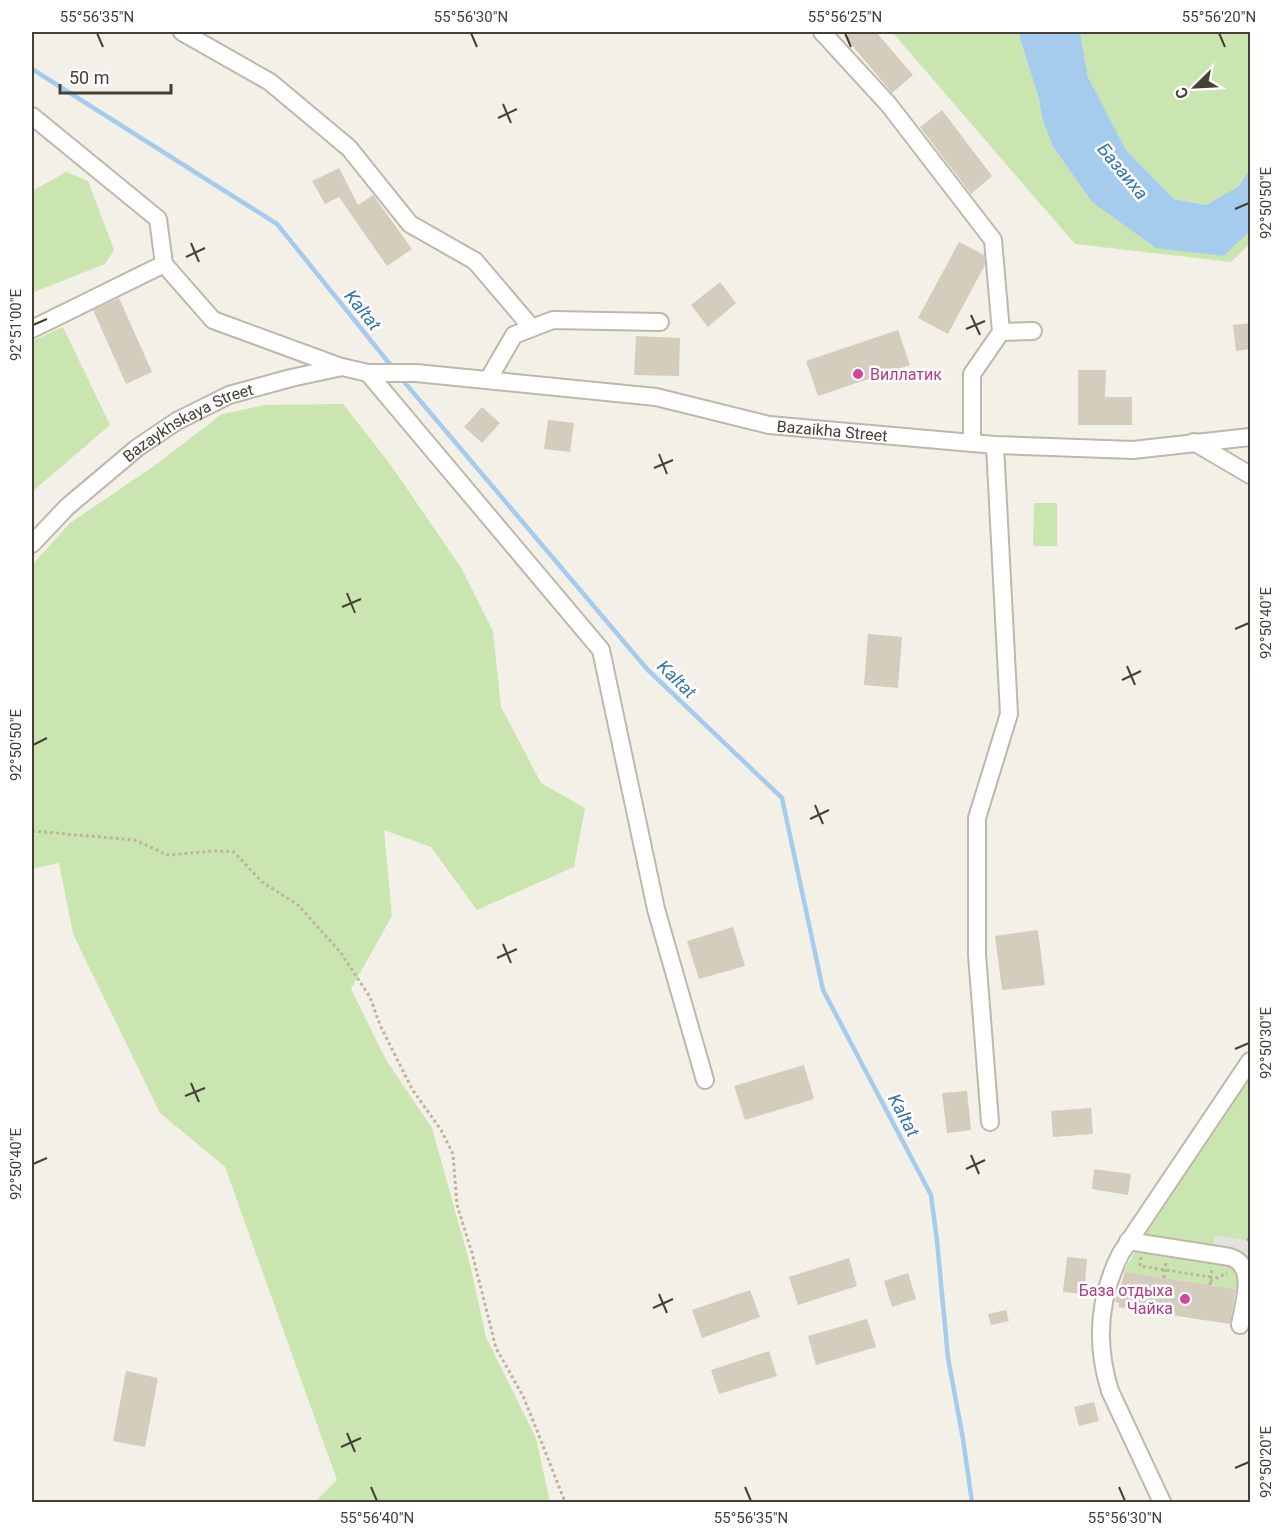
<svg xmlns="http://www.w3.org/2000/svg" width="1282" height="1534" viewBox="0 0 1282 1534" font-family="Roboto,sans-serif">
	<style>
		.green { fill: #cbe5b1 }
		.parking { fill: #e4e2de }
		.water { fill: #a5cced }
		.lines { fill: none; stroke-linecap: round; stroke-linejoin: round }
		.stream { stroke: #a5cced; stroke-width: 4.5 }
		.building { fill: #d4ccbc }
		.minor-casing { stroke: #beb8aa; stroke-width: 20 }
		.path { stroke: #bfb49b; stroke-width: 3; stroke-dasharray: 3 3; stroke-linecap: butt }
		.minor { stroke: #fff; stroke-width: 16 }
		.ticks { fill: none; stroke: #454036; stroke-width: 2 }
		.hotel-dot { fill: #d1479c; stroke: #fff; stroke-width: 2 }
		.labels { text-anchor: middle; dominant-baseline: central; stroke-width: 5; stroke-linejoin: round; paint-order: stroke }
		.hotel-label { font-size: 16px; fill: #b23c85; stroke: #fff; text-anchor: start }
		.street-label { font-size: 16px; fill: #454036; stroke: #fff }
		.water-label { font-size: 18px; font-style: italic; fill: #3374ad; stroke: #fff }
		.neatline { fill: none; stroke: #454036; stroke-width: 2 }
		.ticks-label { font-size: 15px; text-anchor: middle; fill: #454036 }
	</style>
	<rect width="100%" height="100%" fill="#f3f0e7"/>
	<path class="green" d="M892,32H1018L1039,99L1042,118L1053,147L1092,202L1224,256L1250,231V244L1231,262L1075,244Z
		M1080,32H1250V169L1239,186L1206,205L1174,199L1126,150L1088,77Z
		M66,172L88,181L114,250L105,264L32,293V191Z
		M63,327L110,425L32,492V341Z
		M343,404L390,464L462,569L493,631L501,707L541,783L585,808L574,867L477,910L431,847L384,830L392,916L351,989L386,1060L432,1128L470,1264L486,1337L536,1438L550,1502H315L337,1480L225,1167L160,1113L73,934L59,863L32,869V565L70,523L154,466L222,414L265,405Z
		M1034,503H1057V546H1033Z
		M1250,1075V1241L1215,1236L1213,1246L1141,1235Z
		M1136,1250L1228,1264L1235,1268L1239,1279L1237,1289L1123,1272Z"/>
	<path class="parking" d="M1215,1235L1250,1241L1249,1260L1212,1254Z"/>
	<path class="water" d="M1018,32H1080L1088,77L1126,150L1174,199L1206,205L1239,186L1250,169V231L1224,256L1156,248L1092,202L1053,147L1042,118L1039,99Z"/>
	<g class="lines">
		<path class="stream" d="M32,69L277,224L393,368
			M400,377L647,669L782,798L823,990L931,1195L937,1241L948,1358L963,1439L972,1502"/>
	</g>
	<path class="building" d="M851,32H876L913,75L892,93L845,37Z
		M942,110L992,176L971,194L920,127Z
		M339,168L358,205L373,195L412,249L387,266L339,197L325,204L312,181Z
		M959,242L984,255L985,265L948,334L918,318Z
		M720,282L736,303L708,327L691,305Z
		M119,298L152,372L126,384L93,310Z
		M1251,323V349L1236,351L1233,325Z
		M898,330L910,365L818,396L806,361Z
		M636,336L680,338L679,376L634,375Z
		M1078,370H1106L1105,397H1132V425H1078Z
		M482,407L500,423L482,443L464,427Z
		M548,420L574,423L570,452L544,449Z
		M868,634L902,637L898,688L864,685Z
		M733,927L745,966L699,979L687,941Z
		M1038,930L1045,985L1002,990L995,936Z
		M804,1065L814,1099L745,1120L734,1086Z
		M967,1091L971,1130L947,1133L942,1093Z
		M1091,1108L1093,1134L1053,1137L1051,1111Z
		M1094,1169L1131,1174L1128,1195L1092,1189Z
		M1067,1257L1087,1259L1084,1294L1063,1292Z
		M849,1258L857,1286L798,1305L789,1277Z
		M1125,1272L1236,1289L1230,1324L1118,1307L1119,1303L1115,1302Z
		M908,1273L916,1299L892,1307L884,1281Z
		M750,1290L760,1317L702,1338L692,1310Z
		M1006,1310L1009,1321L991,1325L988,1314Z
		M867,1319L876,1347L816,1365L808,1336Z
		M769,1351L777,1376L719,1394L711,1370Z
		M126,1371L158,1378L145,1447L113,1441Z
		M1094,1402L1099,1421L1079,1426L1074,1407Z"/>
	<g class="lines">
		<g class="minor-casing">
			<g id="minor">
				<path d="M182,32L270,82L349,148L410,224L475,261L532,328"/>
				<path d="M822,32L889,105L993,240L1001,332L972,374V443"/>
				<path d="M32,116L158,219L164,264"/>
				<path d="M32,329L164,264L213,320L341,367"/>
				<path d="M1001,332L1033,331"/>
				<path d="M368,373L601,650L656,909L705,1080"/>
				<path d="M488,380L514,335L553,320L660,322"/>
				<path d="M1194,442L1250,475"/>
				<path id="s1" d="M32,544L67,507L137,448L177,421L229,395L291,378L342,367L368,373H416L656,397L769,425L995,445L1133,450L1250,437"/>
				<path d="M990,1122L977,955V818L1009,714L995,445"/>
				<path d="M1128,1241L1230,1257C1258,1266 1243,1304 1240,1325"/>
				<path d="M1162,1502L1110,1391C1095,1343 1098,1298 1121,1253L1250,1061"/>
			</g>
		</g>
		<path class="path" d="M32,831L135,840L168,855L215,851L234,852L262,882L298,905L341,953L370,997L380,1025L412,1089L441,1130L453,1154L457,1205L472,1253L496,1348L523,1396L534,1423L565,1502
			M1247,1241L1250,1237
			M1141,1257L1140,1266L1211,1277
			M1164,1278L1166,1261
			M1210,1281L1227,1273
			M1210,1285L1212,1268"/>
		<use href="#minor" class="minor"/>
	</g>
	<path class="ticks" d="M97,33L103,47M471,33L477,47M845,33L851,47M1219,33L1225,47M503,104L511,123M498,118L517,109M1235,209L1249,203M191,243L199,262M186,257L205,248M971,315L980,335M33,325L47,319M966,329L985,321M659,454L667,474M654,468L673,460M347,593L355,613M342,607L361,599M1235,629L1249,623M1127,666L1135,685M1122,680L1141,671M33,745L47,738M815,805L823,824M810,819L829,810M503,944L511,963M497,958L517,949M1235,1049L1249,1043M191,1083L199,1102M185,1096L205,1088M971,1155L979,1174M33,1164L47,1158M966,1169L985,1160M659,1294L667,1313M653,1308L673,1299M347,1433L355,1452M341,1447L361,1438M1235,1468L1249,1462M371,1487L377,1501M745,1487L751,1501M1119,1487L1125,1501"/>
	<g class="hotel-dot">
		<circle cx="858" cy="374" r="6"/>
		<circle cx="1185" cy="1299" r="6"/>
	</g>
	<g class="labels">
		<g class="hotel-label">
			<text x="870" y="374">Виллатик</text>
			<text x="1173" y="1290" text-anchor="end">База отдыха<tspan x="1173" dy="18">Чайка</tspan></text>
		</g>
		<g class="street-label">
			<text stroke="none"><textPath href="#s1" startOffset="200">Bazaykhskaya Street</textPath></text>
			<text stroke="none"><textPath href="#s1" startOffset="861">Bazaikha Street</textPath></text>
		</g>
		<g class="water-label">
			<text transform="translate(1123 171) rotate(50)">Базаиха</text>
			<text transform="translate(363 310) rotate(51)">Kaltat</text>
			<text transform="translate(677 679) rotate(44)">Kaltat</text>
			<text transform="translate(904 1115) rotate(62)">Kaltat</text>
		</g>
	</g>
	<rect width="1282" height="1534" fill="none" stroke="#ffffff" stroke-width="66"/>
	<g transform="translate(1195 87) rotate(246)" stroke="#ffffff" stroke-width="4.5" paint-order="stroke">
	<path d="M0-4.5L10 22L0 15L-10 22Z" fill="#454036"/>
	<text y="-9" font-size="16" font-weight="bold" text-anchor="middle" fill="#454036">С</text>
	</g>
	<path d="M60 84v9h111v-9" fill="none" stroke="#454036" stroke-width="3"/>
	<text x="69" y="84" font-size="18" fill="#454036" stroke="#ffffff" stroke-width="4.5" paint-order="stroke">50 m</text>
	<rect x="33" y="33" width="1216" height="1468" class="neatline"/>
	<g class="ticks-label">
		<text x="97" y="22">55°56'35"N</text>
		<text x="471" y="22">55°56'30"N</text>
		<text x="845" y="22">55°56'25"N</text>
		<text x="1219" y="22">55°56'20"N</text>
		<text transform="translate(1266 203) rotate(-90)" y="5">92°50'50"E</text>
		<text transform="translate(16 325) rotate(-90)" y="5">92°51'00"E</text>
		<text transform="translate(1266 623) rotate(-90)" y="5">92°50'40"E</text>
		<text transform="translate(16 745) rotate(-90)" y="5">92°50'50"E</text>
		<text transform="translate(1266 1043) rotate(-90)" y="5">92°50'30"E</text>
		<text transform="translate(16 1164) rotate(-90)" y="5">92°50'40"E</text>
		<text transform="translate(1266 1462) rotate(-90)" y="5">92°50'20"E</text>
		<text x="377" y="1523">55°56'40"N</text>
		<text x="751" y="1523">55°56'35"N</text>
		<text x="1125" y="1523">55°56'30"N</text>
	</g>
</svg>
